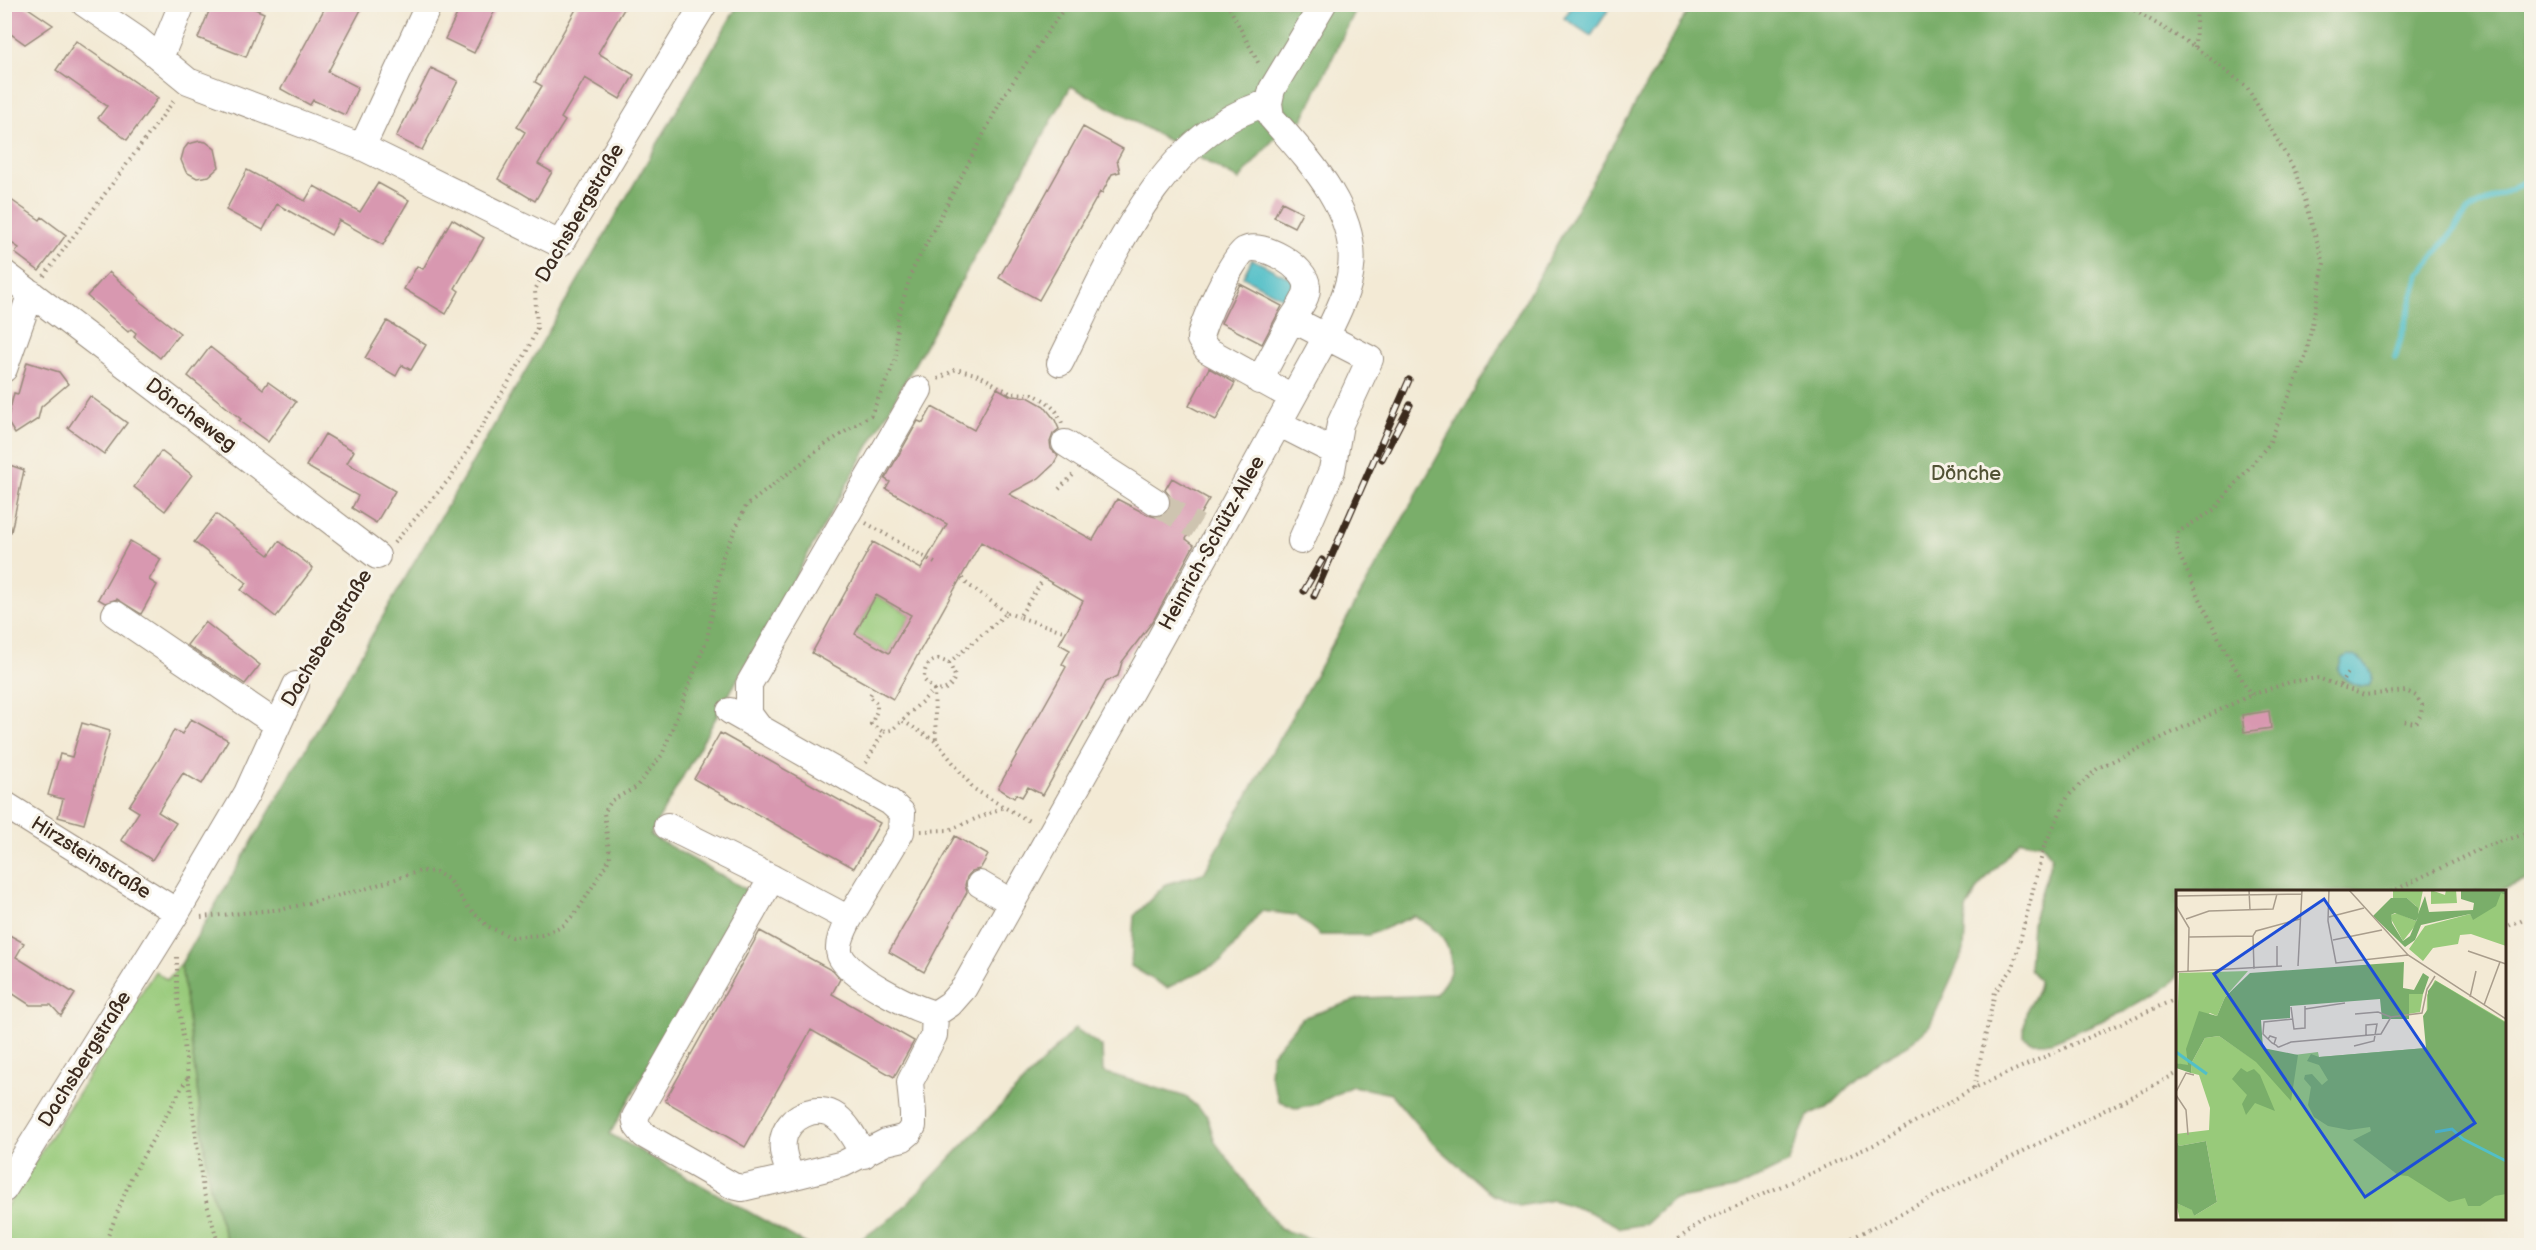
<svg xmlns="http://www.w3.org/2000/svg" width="2536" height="1250" viewBox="0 0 2536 1250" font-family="'Balsamiq Sans',sans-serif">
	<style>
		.green { fill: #98ca7a; stroke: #6a7a4c; stroke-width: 1.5 }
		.forest { fill: #7aae6a; stroke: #5a6c44; stroke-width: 1.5 }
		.water { fill: #52bfc8; stroke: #467473; stroke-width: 1.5 }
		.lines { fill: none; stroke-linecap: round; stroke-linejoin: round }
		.stream { stroke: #52bfc8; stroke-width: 6 }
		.building { fill: #d898b0; fill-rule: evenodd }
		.minor-tunnel { stroke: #cec4b0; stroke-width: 26; stroke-dasharray: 26 13; stroke-linecap: butt }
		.minor-casing { stroke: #978a7a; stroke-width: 28 }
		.path { stroke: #978a7a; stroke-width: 4; stroke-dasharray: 1.5 4.5; stroke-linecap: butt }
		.minor { stroke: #fff; stroke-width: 26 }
		.rail-casing { stroke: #3b2a1e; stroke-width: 7 }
		.rail { stroke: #f7f3e8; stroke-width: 4.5; stroke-dasharray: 14; stroke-linecap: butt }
		.labels { text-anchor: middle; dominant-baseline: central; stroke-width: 6; stroke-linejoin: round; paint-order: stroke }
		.street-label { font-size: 20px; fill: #3b2a1e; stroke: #f7f3e8 }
		.park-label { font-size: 20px; fill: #525235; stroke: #f7f3e8 }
		.inset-river { fill: none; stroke: #52bfc8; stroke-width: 3 }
		.inset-road { fill: none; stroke: #a99d8c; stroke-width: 1.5 }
		.view { fill: #1d4ed8; fill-opacity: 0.15; stroke: #1d4ed8; stroke-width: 3 }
		.inset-edge { fill: none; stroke: #3b2a1e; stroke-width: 3 }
	</style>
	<rect width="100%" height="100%" fill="#f7f3e8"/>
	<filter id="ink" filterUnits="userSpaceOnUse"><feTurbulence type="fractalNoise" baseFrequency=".0167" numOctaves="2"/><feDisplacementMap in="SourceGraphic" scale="12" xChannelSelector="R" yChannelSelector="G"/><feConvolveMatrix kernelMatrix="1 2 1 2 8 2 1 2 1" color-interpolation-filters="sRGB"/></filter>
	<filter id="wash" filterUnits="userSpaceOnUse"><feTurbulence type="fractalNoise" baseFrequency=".008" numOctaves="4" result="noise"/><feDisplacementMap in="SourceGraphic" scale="24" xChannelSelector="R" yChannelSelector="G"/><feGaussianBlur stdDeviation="1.35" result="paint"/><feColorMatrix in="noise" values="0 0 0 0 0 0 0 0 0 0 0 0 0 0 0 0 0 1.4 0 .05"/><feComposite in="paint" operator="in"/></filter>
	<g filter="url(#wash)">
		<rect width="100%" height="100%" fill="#f3ead5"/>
		<path class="green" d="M876,595L911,615L889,653L855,634Z
			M181,964L210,1187L228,1245H5L4,1210L155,971L167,980Z"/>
		<path class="forest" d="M738,5H1358L1303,119L1273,140L1239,180L1071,86L650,835L747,890L610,1134L808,1245H228L210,1187L181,964Z
			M1691,5H2531V879L2495,892H2178L2177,978L2161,991L2123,1012L2051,1042H2032L2024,1037C2024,1027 2024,1017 2028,1007C2033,996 2039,993 2039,980L2029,969L2032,923L2052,857L2041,843L2020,841L1981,884L1966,909L1964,950L1930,1025L1908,1045L1886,1057L1852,1084L1830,1106L1808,1116L1788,1163L1735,1189L1672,1200L1646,1224L1621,1228L1592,1213L1553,1200L1519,1206L1491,1194L1430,1140L1391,1094L1352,1086L1317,1104L1297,1109L1279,1101L1270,1075L1272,1054L1302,1018L1362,998L1435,995C1440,988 1449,979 1450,971C1455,945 1435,926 1414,916L1369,935H1320L1296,915L1261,911L1222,961L1167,988L1131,966L1134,916L1166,884L1204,873Z
			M1075,1028L1102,1047L1103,1072L1186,1097L1207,1116L1215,1142L1280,1229L1330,1245H853L897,1214Z"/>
		<path class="water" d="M1573,5V4L1612,5L1591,36L1564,18Z
			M1252,259L1304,285L1294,304L1243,277Z
			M2348,655C2361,657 2379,672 2369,686C2355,687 2345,682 2338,670L2342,658Z"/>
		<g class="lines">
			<path class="stream" d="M2395,358L2419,276L2468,211L2532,178"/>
		</g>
		<g id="blocks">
			<path class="building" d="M4,4H22L53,25L25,44L4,29Z
				M212,4H243L264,13L246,57L198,38Z
				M327,4H364L328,72L358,87L345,115L313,100L310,105L281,89Z
				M462,4H498L474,53L445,39Z
				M579,4H627L598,53L634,75L620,99L585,78L561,118L565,121L538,164L552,172L535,201L498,179L525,132L517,127L542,86L535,82Z
				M76,41L158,98L127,140L98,118L107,106L56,70Z
				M431,68L458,81L422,150L396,137Z
				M1083,127L1123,149L1117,160L1120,172L1112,174L1102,193L1100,192L1039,300L999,278Z
				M200,141L206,142L215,149L219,167L209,176L197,178L186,172L181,160L184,149L188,144Z
				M247,170L305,201L314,186L360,212L378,183L409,200L383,245L339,220L331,235L277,204L263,230L226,210Z
				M4,195L40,220L42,217L66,235L39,271L15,253L19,248L4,238Z
				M1282,202L1302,212L1294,227L1274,217Z
				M452,219L484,238L455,288L459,291L446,314L404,289L417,266L423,269Z
				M109,272L139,298L138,300L180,333L160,358L134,337L136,333L131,329L128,332L87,296Z
				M1240,284L1282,306L1262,344L1221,323Z
				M387,321L426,345L411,370L402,365L396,376L365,358Z
				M210,347L263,389L268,382L296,402L268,442L239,421L241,419L188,376Z
				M27,362L59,372L68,384L41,407L38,419L15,434L7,421L14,393L18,394Z
				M1209,368L1235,383L1216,420L1189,406Z
				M997,388L1011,396L1028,397L1044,406L1055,420L1059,429L1053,434L1050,442L1051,449L1058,456L1053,465L1039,478L1009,494L1093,540L1117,499L1148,515L1156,517L1163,515L1171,503L1170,496L1165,490L1172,478L1209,499L1186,539L1194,545L1153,621L1122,662L1118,676L1106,682L1043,795L1028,787L1022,797L1016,794L1014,798L998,788L1066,667L1062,664L1070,650L1059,644L1083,601L981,542L893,699L812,653L873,542L921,569L947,524L886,489L890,482L885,479L918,421L923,423L932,407L974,430ZM876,595L911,615L889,653L855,634Z
				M90,396L127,423L104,454L68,428Z
				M325,434L354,451L347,463L395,491L376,523L352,508L358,496L306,466Z
				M161,451L192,475L165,511L134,487Z
				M4,463L24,470L11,532L4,531Z
				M216,514L269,555L279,541L313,568L276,617L241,590L247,583L194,542Z
				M130,541L161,559L149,580L157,585L141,614L117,599L105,603L98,599Z
				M205,622L260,665L245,684L187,645Z
				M2269,711L2271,728L2244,732L2242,715Z
				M191,719L228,740L202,784L183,773L158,812L176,823L152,860L121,840L139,812L129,806L159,759L174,730L182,734Z
				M82,723L110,731L84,824L58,817L63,799L48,795L60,754L72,757Z
				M720,733L880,823L854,868L694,779Z
				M955,836L988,855L980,869L972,871L967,877L965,885L967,892L924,972L889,952Z
				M760,931L833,971L840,979L832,994L914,1041L894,1077L811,1030L745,1147L665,1101Z
				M4,932L24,943L16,957L75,994L61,1016L51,1005H30L4,988Z"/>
		</g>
	</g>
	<g filter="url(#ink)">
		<use href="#blocks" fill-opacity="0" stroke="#978a7a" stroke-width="1.5"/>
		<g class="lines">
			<path class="minor-tunnel" d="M1156,502L1197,527"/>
			<g class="minor-casing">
				<path id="minor" d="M85,4L138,40L188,81L362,147L560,244L704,4
					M160,58L182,4
					M362,147L429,4
					M4,273L377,556
					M1060,363C1106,272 1159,130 1269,103
					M4,369L31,293
					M1259,381L1292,319
					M1292,397L1207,350L1200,339C1201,325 1233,256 1245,250C1262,241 1306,267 1307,286C1308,298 1298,309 1292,319L1370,359L1340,424L1332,470L1301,541
					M1278,423L1335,452
					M1065,443L1156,502
					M115,614L278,725
					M758,726L749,714V684L919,390
					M4,804L177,912
					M667,826L772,878L849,919L901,832L902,813L890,802L730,711
					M772,878L635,1117L637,1126L644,1135L733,1186L742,1188L791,1177
					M980,884L1011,902
					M849,919C844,929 836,944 840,955C849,977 912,1008 935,1014
					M864,1155C856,1142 849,1126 837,1117C817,1102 786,1117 783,1141C781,1153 787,1165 791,1177L843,1164L886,1142L903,1138L909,1133L913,1126V1113L910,1082L934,1035L935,1014L950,1004L964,988L1150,657L1326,337C1336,315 1349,292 1351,268C1358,210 1306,157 1271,117L1269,103L1272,89L1323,4
					M4,1189L177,912L247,793L296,685"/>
			</g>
			<path class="path" d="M1225,4L1230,9L1260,66
				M2124,4L2195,47L2247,87L2295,171L2324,263L2306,356L2269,444L2214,510L2178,532L2177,550L2221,643L2251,695
				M2195,47L2197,4
				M44,276L175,99
				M938,379L956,369L979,375L1010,393L1033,394L1047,402L1056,411L1062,423
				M1059,489L1073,475
				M866,523L938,565
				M394,543L452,476L526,353L537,328L535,290L549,263
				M1044,578L1019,617L1063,631
				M1007,613L1019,617
				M949,663L955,676C952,687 945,692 934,690L936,741L974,789L1004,807
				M306,667L363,574
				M2340,685L2349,671
				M874,688L869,697L877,703V711L871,724L883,732
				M903,721L935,741
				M866,763L883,732L892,730L934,690L924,680C924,669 927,662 938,659L949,663L1007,613L966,583L959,575
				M921,831L949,830L1004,807L1031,822
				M2391,892L2486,846L2532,832
				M201,917L284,909L365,889L420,871L436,872L448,879L468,907L487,926L511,937L542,935L564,925L578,910L610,858L604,813L612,800L635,788L662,755L707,639L723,556L746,506L826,444L871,415L896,359L897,320L912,271L1004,95L1067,4
				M2504,929L2532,916
				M177,957V991L203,1190L219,1246
				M1974,1088L1995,992L2013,968L2044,847L2068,796L2098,768L2251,695L2290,682L2318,678L2364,695L2406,691L2416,696L2422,705L2421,714L2416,723L2403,721
				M104,1246L131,1178L189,1075
				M1669,1246L1701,1222L1878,1143L1974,1088L2178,998
				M1836,1246L2178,1073"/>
			<use href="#minor" class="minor"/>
			<g class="rail-casing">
				<path id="rail" d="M1382,459L1410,405
					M1304,591L1322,560
					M1314,596L1409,380"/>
			</g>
			<use href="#rail" class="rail"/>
		</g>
	</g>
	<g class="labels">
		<g class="street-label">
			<text transform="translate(580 213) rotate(-60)">Dachsbergstraße</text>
			<text transform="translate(191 415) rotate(37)">Döncheweg</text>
			<text transform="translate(1212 543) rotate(-61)">Heinrich-Schütz-Allee</text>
			<text transform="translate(327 638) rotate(-59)">Dachsbergstraße</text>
			<text transform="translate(91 858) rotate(32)">Hirzsteinstraße</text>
			<text transform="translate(85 1059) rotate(-58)">Dachsbergstraße</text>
		</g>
		<g class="park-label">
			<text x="1966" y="474">Dönche</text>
		</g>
	</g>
	<g transform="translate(2176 890)">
		<rect width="330" height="330" fill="#f3ead5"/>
		<path d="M217,0H247L242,25L240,16L231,8H217ZM255,0L269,5L270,0H280L281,13L255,14ZM325,2L330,5V56L295,44L284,45L282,54L257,58L247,71L233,59L249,36L294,24L297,29ZM221,23L242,32L227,51L215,29V25ZM72,81L49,107L41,126L34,123L20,133L13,153L12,176L0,173L3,83ZM259,90L330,132V330H4L0,313L17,320L18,326L41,312L30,251L3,256L0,249V244L33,240L34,218L23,185L15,183L16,172L29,148L43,146L78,170L142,162L143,167L250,158L251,105ZM232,104H247L244,122L232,124Z" fill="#98ca7a"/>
		<path d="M285,0H330V5L325,3L320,16L297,30L294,24L245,35L239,50L229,57L197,26L215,8H231L242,18V24L249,6L253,22L297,20L298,13L285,9ZM219,23L240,31L242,27L234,46L227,51L216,33L215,25ZM228,72L227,98L238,100L247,83L253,87L247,104H233V129H206L204,109L114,116V128L85,130L87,158L122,165L115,211L80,172L43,146L29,148L16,172L15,183L0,178V173L12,175L10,159L23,121L41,126L49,107L74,83ZM260,91L330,133V304L319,306L304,316H292L289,308L273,312L232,286L222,285L177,250L195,241L194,237L173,240L152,236L138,227L132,215L135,197L128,189L129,185L136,184L146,195L152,190L143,175L131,171L135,164L143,167L250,158L247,126L252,119V101ZM65,178L71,182L78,179L84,185L99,221L79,213L70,225L66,214L71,205L56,189ZM0,249L3,256L30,251L41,312L18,326L16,320L0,313Z" fill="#7aae6a" fill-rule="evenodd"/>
		<path class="inset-river" d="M0,162L31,184M259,242L276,239L287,249L330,271"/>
		<path class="inset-road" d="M73,0L74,20M153,0L152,31L160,73L232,65M173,0L232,65L330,129M0,6L126,4M0,16L13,38L12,81M153,27L188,18M10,29L33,21L97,19L101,4M77,46L78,79M13,47L77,46L80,41L124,29M157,50L206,40M292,61L324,72M122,76L126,0M101,77V56M0,82L106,76M294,107L300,81M308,115L324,72L330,74M115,117L118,139L129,138V116M129,119L169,113M179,124L202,122L215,127M92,149L87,144L88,132L117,129M98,154L100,148L94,146L92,149L96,153L100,155L102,157H103L115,152L205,144L215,127L246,123L251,99L259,86M178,156L198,151L201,134L190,135V147M0,202L10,183L18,185M0,205L10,220L12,245"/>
		<path class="view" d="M148,9L299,233L189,307L38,84Z"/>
		<rect width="330" height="330" class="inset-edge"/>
	</g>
	<rect width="2536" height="1250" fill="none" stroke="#f7f3e8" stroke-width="24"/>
</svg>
